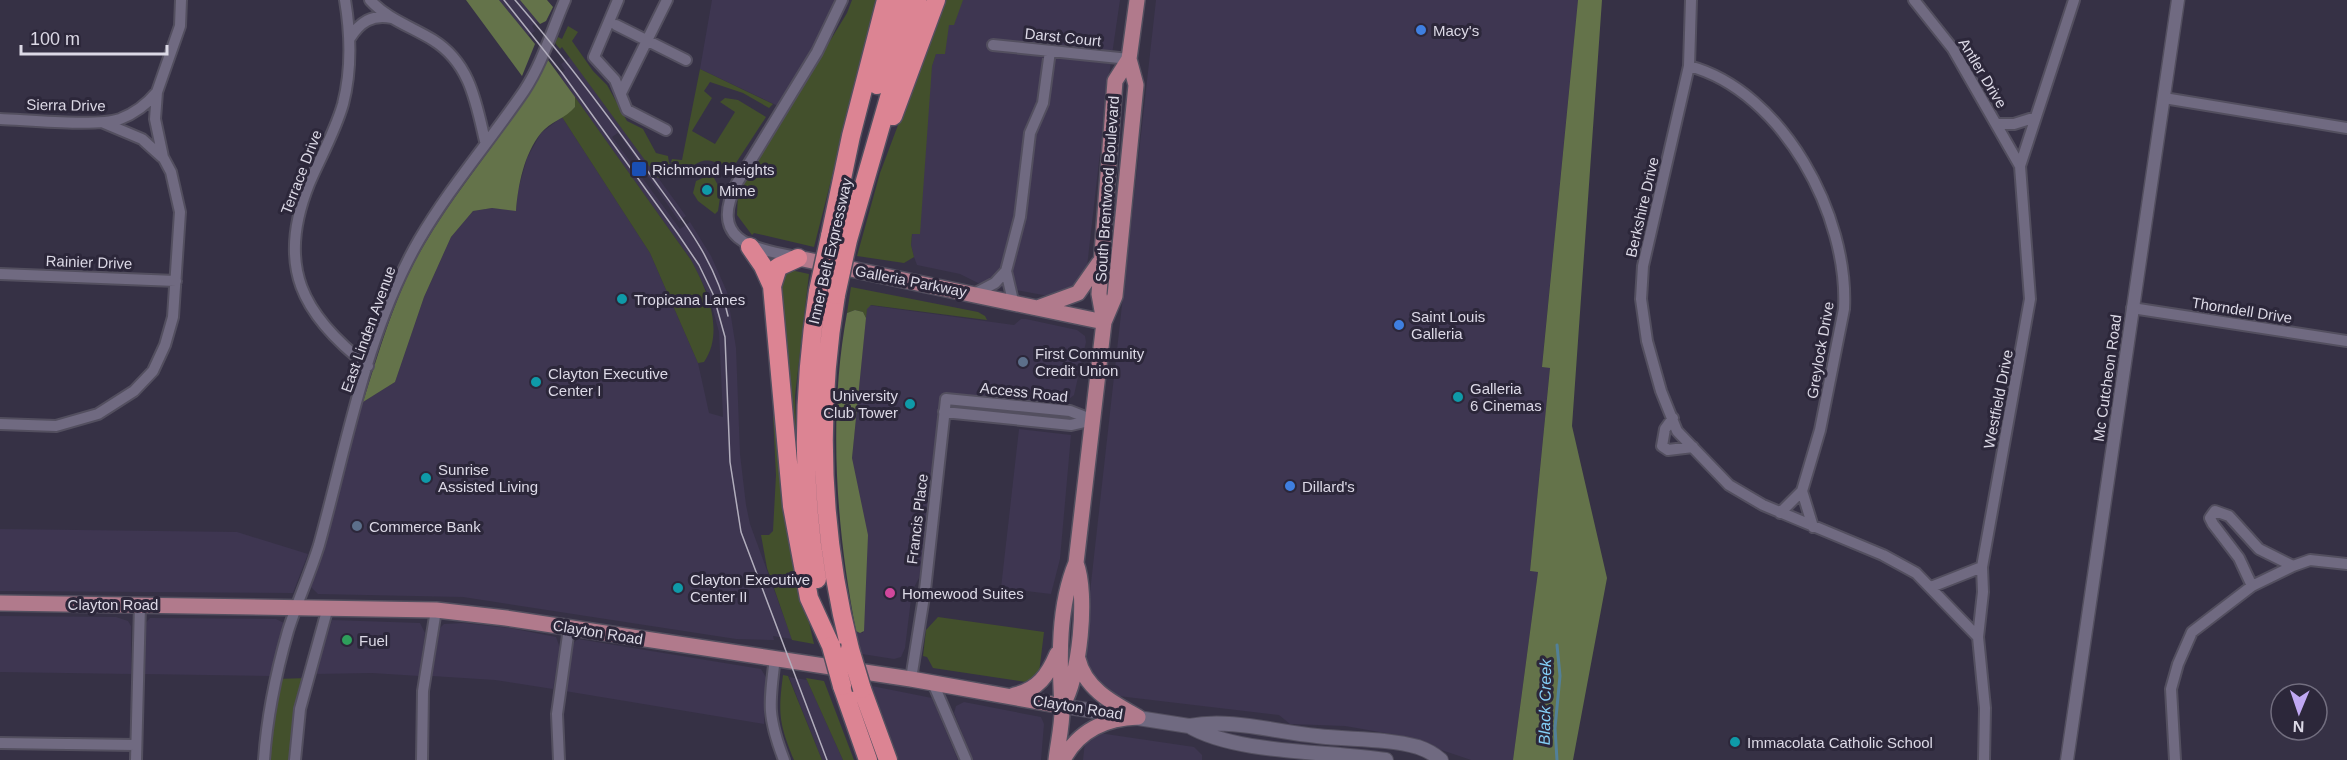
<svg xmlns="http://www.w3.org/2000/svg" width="2347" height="760" viewBox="0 0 2347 760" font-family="Arial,sans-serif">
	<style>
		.built { fill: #3e3651 }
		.green { fill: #43502c }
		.forest { fill: #64734a }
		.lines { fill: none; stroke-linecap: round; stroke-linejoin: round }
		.stream { stroke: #528099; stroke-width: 3 }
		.minor-casing { stroke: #534f5f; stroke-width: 14 }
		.tertiary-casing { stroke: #534f5f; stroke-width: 15 }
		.secondary-casing { stroke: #534f5f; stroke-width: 16 }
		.primary-casing { stroke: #534f5f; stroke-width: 18 }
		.motorway-casing { stroke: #534f5f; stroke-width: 21 }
		.minor { stroke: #706a81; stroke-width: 10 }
		.tertiary { stroke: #706a81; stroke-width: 12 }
		.secondary { stroke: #706a81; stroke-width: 14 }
		.primary { stroke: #b17a8c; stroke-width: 15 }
		.motorway { stroke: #dc8493; stroke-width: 18 }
		.tram { stroke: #b2aebd; stroke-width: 1.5 }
		.motorway-bridge-casing { stroke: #534f5f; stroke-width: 21; stroke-linecap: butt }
		.motorway-bridge { stroke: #dc8493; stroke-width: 18 }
		.shop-dot { fill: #3f7fe0; stroke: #2c273a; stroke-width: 2 }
		.transit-dot { fill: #1a4fb4; stroke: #2c273a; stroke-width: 2 }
		.culture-dot { fill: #0f9aa8; stroke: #2c273a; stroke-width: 2 }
		.service-dot { fill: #5c6f8a; stroke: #2c273a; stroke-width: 2 }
		.hotel-dot { fill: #d1479c; stroke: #2c273a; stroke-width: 2 }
		.leisure-dot { fill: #2e9e5b; stroke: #2c273a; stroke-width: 2 }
		.labels { text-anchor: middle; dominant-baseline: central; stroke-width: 6; stroke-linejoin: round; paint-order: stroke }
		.poi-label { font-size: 15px; fill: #dcd9e6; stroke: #2c273a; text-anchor: start }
		.street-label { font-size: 15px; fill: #dcd9e6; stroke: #2c273a }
		.water-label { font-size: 16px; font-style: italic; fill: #84cff7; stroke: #2c273a }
	</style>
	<rect width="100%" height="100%" fill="#363145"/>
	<path class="built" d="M499,0H520L538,21L532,26L535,31L528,36Z
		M712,0H837L823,31L778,106L700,69Z
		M954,0H1120L1108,82L1087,267L1080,283L1054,297L978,283L960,274L917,265L914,257L911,245L932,66Z
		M1156,0H1578L1542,366L1550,368L1530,571L1538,572L1513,760H1471L1397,735L1345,726L1290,724L1279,715L1118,696L1098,683L1091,673L1087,660L1085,637Z
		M570,57L686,216L679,221L618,133L612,137L680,229L690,222L711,256L727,292L736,348L740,454L746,505L750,524L792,639L773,636L774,640L736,639L463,597L318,594L311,587L363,402L395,382L424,297L451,237L473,211L492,208L516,210L518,190L527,158L541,133L562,117L650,253L698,363L709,413L723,417L719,332L709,296L691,260L559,75L565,70L561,64Z
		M867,305L1014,325L1021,319H1026L1077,330L1085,336L1086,342L1074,395L1063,404L941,394L929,530L919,578L912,591L905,648L901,657L894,659L862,654L856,631L863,633L852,458Z
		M1019,429L1071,435L1060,559L1051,594L1001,588Z
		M0,529L237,532L308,554L293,593L0,591Z
		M0,616L116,617L128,621L131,626V674L0,672Z
		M150,618L276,619L284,623V627L271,676L142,674L143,626Z
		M332,620L420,623L425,633L419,676L372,673L315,674Z
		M463,623L510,628L556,637L560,648L553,689L495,680L432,676L440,628L444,624Z
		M578,639L761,669L767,679L764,724L565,691L572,644Z
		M789,677L807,680L843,760H822Z
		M872,686L932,698L958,760H899Z
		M964,702L1041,717L1044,724L1041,760H973L954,713L956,706Z
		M1099,733L1194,747L1202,755V760H1083L1085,742Z"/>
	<path class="green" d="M852,0H877L814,247L754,233L752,235L737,215L738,192L847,13Z
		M945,0H963L954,25H949L945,54H936L932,66L920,234H912L911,245L914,257L904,263L857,256L880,173Z
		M568,26L578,32L572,41L593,71L607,85L627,121L643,129L656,153L668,156L669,163L676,166V171L658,178L562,47L560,49L555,43L558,37L562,39Z
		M700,69L773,104L769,108L743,93L710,82L704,91L712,98L692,131L715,144L735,112L720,102L725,98L738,100L766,117L734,166L727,167C698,153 703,165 678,171L679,165L671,162L672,159L682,160Z
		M575,97L691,260C707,289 725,332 704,362L698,363L650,253L562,117L575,107Z
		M707,176H713L721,191L718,211L715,214L698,201L693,193L696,181Z
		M786,269L809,274L795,396L797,455H793L778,283Z
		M851,287L978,312L985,316L987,320L871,305L867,309L866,318L863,312L855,310L847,313Z
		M773,416H776L792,549L814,644L792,640L767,568L761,535H769L773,531L776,475Z
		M938,617L1044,632L1039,673L1026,682L933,668L927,657L923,656L926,630Z
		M783,675L788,676L822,760H794C779,723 778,714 783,675Z
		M309,678L295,760H264L275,679Z
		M806,678L824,681L854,760H843Z"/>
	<path class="forest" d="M466,0H499L535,44L522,76Z
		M520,0H547L553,7L546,21L540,24Z
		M1578,0H1602L1572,426L1607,578L1573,760H1513L1538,572L1530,571L1550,368L1542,367Z
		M548,60L575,97V107C566,118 550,122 541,133C524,154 518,185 516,211L492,208L473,211L451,237L424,297L395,382L363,402C380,349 395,294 424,245C461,181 514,126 548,60Z
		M855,310L863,312L866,318L852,458L868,535L864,631L860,633L856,631C836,527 828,417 847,313Z"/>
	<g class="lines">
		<path class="stream" d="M1557,760L1555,728L1560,676L1557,645"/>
		<g class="minor-casing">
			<path id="minor" d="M345,0C351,36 352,69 343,104C335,132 320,158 309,184C276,266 302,315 368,366
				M370,0C387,19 412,27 433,40C470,63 476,102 485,141
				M618,0L594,57L615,80L627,110L666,130
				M1691,0L1689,66L1643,266L1641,299L1647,341L1661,391L1677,431L1729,485L1763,505L1883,555L1916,573L1978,637L1985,708L1984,760
				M1914,0L1953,49L2020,166
				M616,25L686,60
				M350,38C360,22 372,14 392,18
				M993,45L1129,59
				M1689,66C1783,91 1849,216 1844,309L1820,430L1802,491L1780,513
				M621,93L667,0
				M2164,98L2347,128
				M0,119C28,120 97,127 120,119C136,113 147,104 157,92
				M104,123L142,139L162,157
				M1996,124H2014L2036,117
				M796,257C752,248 708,241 737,183L817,52L842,0
				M0,274L176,281
				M976,293L995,283L1006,271
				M1013,301L1006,271L1020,217L1030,133L1043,103L1050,51
				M2132,308L2347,341
				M944,412L1071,425L1093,420
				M1673,418L1665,429L1662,446L1668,450L1693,447
				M0,424L56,426L98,414L134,391L153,371L165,345L173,317L180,212L171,172L163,157L155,119L157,92L180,26L181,0
				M1802,491L1813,527
				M2252,586L2239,558L2213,524L2210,518L2215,511L2229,516L2259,549L2293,566
				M1931,587L1982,567
				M1978,637L1983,592L1982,567L2030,299L2020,166L2074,0
				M775,658C769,704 767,716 784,760
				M911,679L925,590L946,399L1070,411L1093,420
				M933,683L966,760
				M0,743L135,745
				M136,760L140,604
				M264,760C267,716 276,673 288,631C297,602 310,574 319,545C347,444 366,332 419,240C450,187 490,141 524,91C542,64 552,30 565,0
				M295,760L300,709L328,607
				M422,760L423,691L436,610
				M559,760L557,714L569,628
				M2175,760L2171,689L2178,664L2192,632L2252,586L2293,566L2310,560L2347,564"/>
		</g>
		<g class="tertiary-casing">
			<path id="tertiary" d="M2067,760L2178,0"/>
		</g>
		<g class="secondary-casing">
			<path id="secondary" d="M1062,706L1189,726C1231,718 1275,732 1317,736C1350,740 1385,738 1418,747C1427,750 1434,754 1441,760
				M1189,726C1235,754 1330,751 1386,760"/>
		</g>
		<g class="primary-casing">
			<path id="primary" d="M798,258L1104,322
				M1040,307L1078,293L1099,263
				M1104,322L1099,294L1115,81L1129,59
				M0,603L436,610L506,618L911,679L1062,706
				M1078,659C1085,689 1113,703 1138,717
				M1014,695C1038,690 1048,675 1057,654
				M1062,706C1080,678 1088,594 1076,563
				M1056,760C1058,742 1063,722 1062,705C1059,659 1058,606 1076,563L1104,322L1115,296L1136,85L1129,59L1137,0
				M1063,760C1078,731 1106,718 1138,717"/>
		</g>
		<g class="motorway-casing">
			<path id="motorway" d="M877,85L901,0
				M893,116L936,0
				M830,236L851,136L886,0
				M848,240L917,0
				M750,247L763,266L772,286L792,506L809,598L831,646
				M772,286L778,267L798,258
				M836,295C816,415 820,531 850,649
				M817,579C801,484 803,387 818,291
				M842,686L868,760
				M862,689L888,760"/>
		</g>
		<use href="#minor" class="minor"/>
		<use href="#tertiary" class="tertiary"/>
		<use href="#secondary" class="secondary"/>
		<use href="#primary" class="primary"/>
		<use href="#motorway" class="motorway"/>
		<path class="tram" d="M504,0L562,73L678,234L699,265L713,294L725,337L730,462L741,532L827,760
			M515,0C561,53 603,109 644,166C677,213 716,258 728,316"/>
		<g class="motorway-bridge-casing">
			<path id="motorway-bridge" d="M818,291L830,236
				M836,295L848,240
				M831,646L842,686
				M850,649L862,689"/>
		</g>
		<use href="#motorway-bridge" class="motorway-bridge"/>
	</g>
	<g class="shop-dot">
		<circle cx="1421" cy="30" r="6"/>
		<circle cx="1399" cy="325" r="6"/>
		<circle cx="1290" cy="486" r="6"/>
	</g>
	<rect class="transit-dot" x="631" y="161" width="16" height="16" rx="3"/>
	<g class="culture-dot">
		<circle cx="707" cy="190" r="6"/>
		<circle cx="622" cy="299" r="6"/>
		<circle cx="536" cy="382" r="6"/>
		<circle cx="1458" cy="397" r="6"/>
		<circle cx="910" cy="404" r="6"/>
		<circle cx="426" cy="478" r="6"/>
		<circle cx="678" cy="588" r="6"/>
		<circle cx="1735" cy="742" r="6"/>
	</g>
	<g class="service-dot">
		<circle cx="1023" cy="362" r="6"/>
		<circle cx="357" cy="526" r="6"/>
	</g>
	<circle class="hotel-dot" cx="890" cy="593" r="6"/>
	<circle class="leisure-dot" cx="347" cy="640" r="6"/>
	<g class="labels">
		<g class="poi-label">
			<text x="1433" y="30">Macy's</text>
			<text x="652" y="169">Richmond Heights</text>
			<text x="719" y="190">Mime</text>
			<text x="634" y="299">Tropicana Lanes</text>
			<text x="1411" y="316">Saint Louis<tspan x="1411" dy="17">Galleria</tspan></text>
			<text x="1035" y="353">First Community<tspan x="1035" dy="17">Credit Union</tspan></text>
			<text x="548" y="373">Clayton Executive<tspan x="548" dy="17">Center I</tspan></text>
			<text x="1470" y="388">Galleria<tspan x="1470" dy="17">6 Cinemas</tspan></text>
			<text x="898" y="395" text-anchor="end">University<tspan x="898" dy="17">Club Tower</tspan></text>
			<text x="438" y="469">Sunrise<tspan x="438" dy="17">Assisted Living</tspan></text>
			<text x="1302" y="486">Dillard's</text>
			<text x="369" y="526">Commerce Bank</text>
			<text x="690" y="579">Clayton Executive<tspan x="690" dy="17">Center II</tspan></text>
			<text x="902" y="593">Homewood Suites</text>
			<text x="359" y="640">Fuel</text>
			<text x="1747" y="742">Immacolata Catholic School</text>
		</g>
		<g class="street-label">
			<text transform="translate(1063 37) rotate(6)">Darst Court</text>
			<text transform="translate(1983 73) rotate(59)">Antler Drive</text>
			<text transform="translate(66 105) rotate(1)">Sierra Drive</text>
			<text transform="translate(301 172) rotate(-69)">Terrace Drive</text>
			<text transform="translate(1107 189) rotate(-86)">South Brentwood Boulevard</text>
			<text transform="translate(1642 207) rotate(-77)">Berkshire Drive</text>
			<text transform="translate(830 251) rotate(-77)">Inner Belt Expressway</text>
			<text transform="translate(89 262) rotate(2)">Rainier Drive</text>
			<text transform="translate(911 281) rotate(11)">Galleria Parkway</text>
			<text transform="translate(2242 310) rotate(9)">Thorndell Drive</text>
			<text transform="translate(368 329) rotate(-70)">East Linden Avenue</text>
			<text transform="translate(1820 350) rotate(-80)">Greylock Drive</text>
			<text transform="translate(2107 378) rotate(-82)">Mc Cutcheon Road</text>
			<text transform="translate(1024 392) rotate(6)">Access Road</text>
			<text transform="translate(1998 399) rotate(-79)">Westfield Drive</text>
			<text transform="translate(917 519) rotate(-83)">Francis Place</text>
			<text x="113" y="604">Clayton Road</text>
			<text transform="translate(598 632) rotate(9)">Clayton Road</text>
			<text transform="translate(1078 707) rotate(9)">Clayton Road</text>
		</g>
		<g class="water-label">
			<text transform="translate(1545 702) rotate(-89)">Black Creek</text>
		</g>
	</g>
	<g transform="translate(2299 712) rotate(182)"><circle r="28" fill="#2c273a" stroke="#726e7f" stroke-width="1.5"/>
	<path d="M0-4.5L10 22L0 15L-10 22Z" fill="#c0a8f3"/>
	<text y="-9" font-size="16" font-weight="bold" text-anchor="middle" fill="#dcd9e6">N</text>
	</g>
	<path d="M21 45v9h146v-9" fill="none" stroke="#dcd9e6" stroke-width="3"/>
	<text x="30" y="45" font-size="18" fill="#dcd9e6" stroke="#2c273a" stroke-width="4.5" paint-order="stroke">100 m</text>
</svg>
